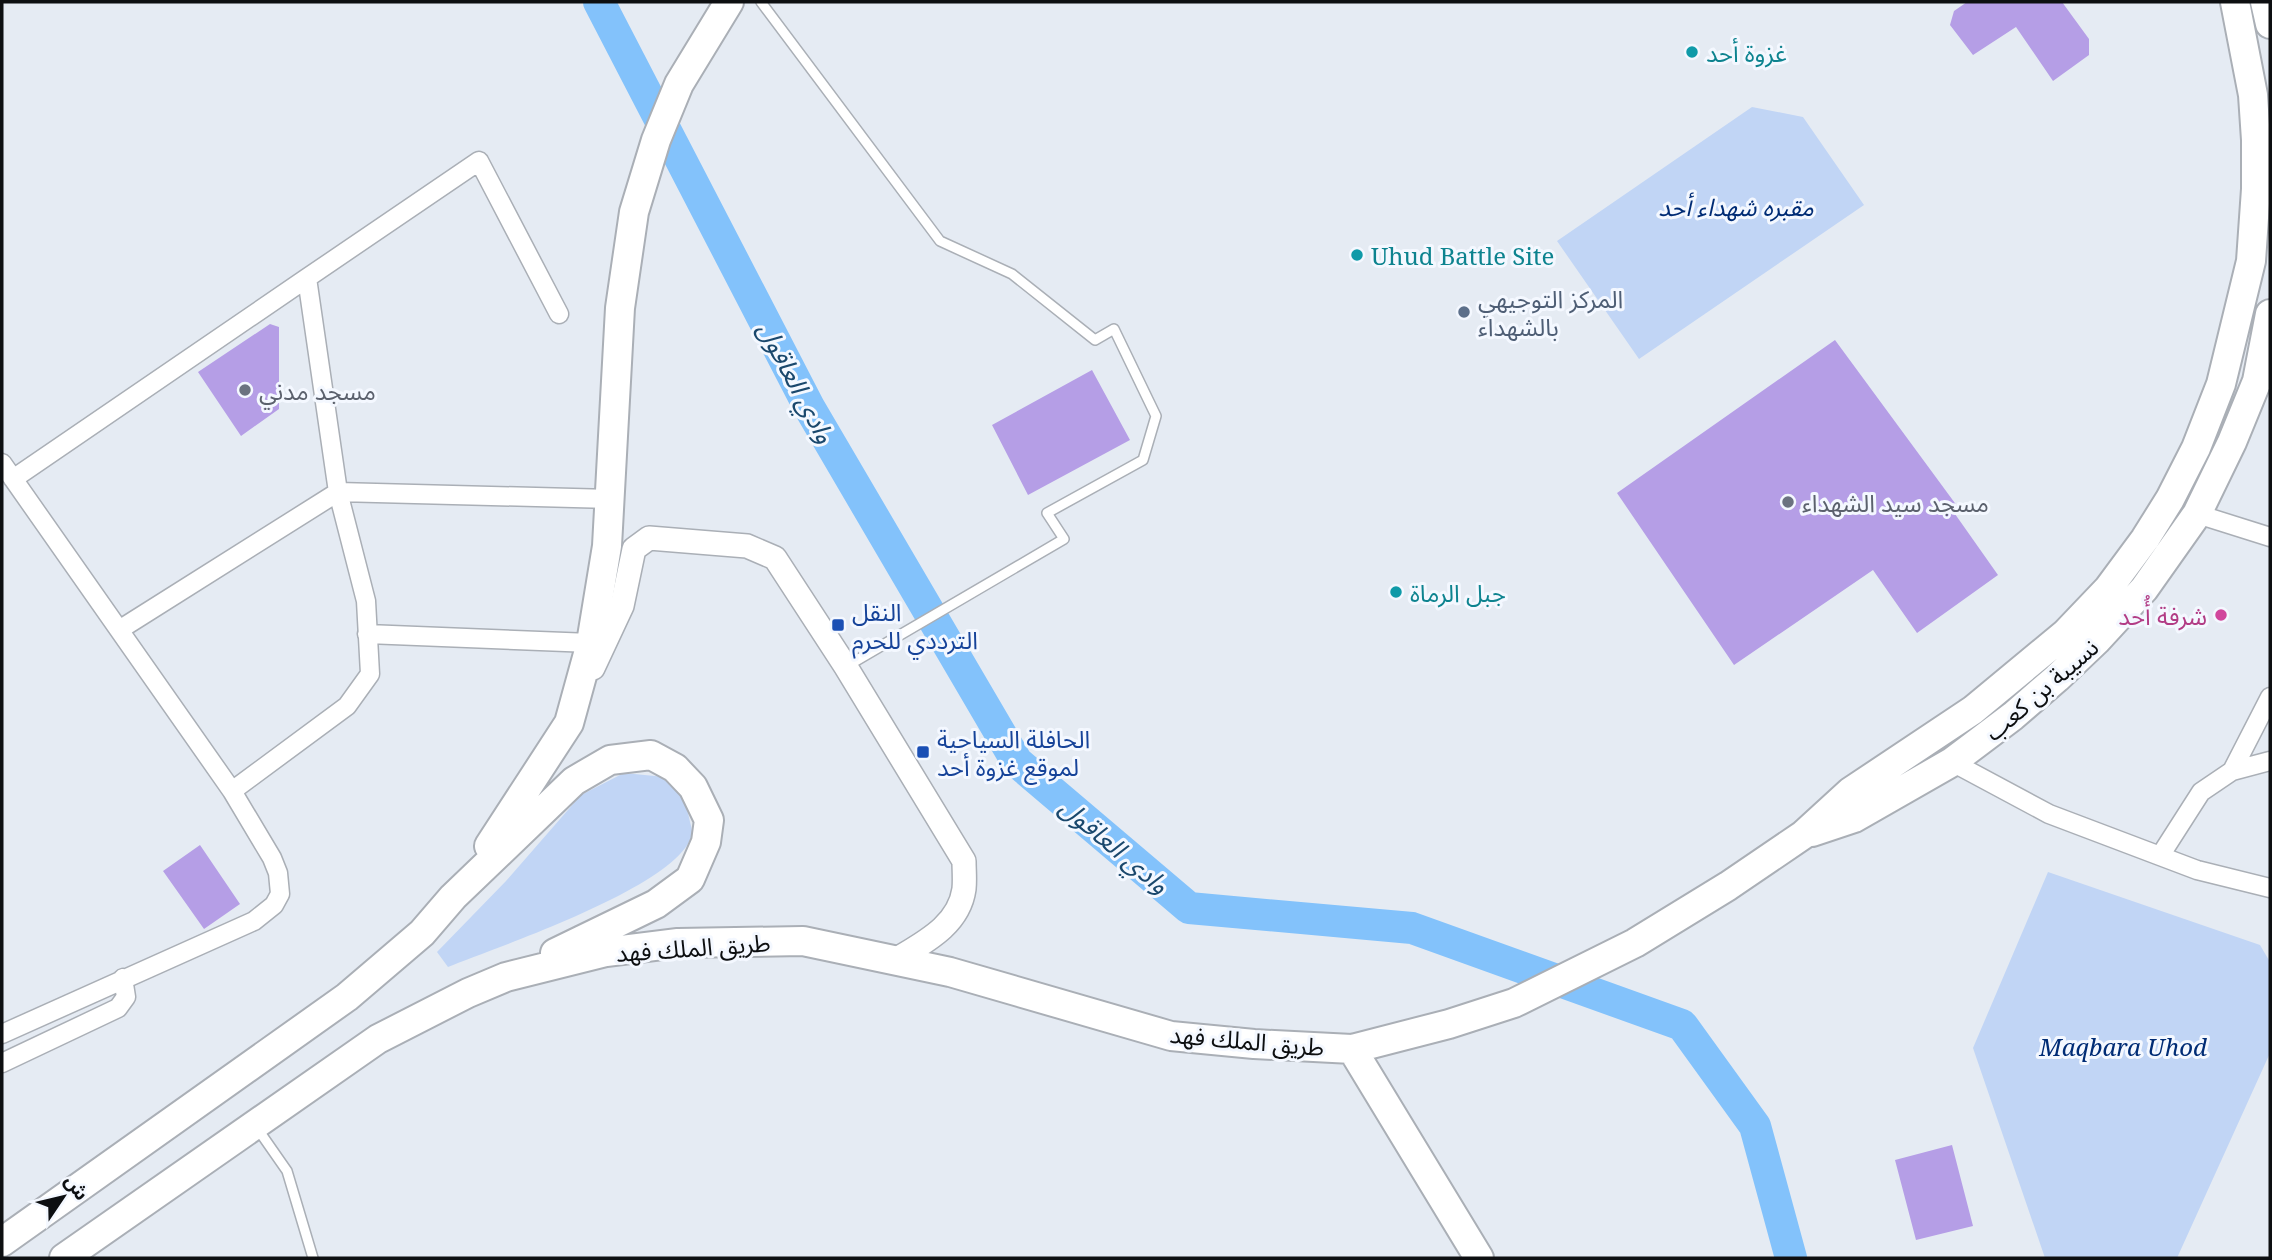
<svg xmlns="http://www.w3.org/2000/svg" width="2272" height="1260" viewBox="0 0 2272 1260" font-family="'Noto Serif','Noto Sans Arabic',serif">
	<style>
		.green { fill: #c1d5f5 }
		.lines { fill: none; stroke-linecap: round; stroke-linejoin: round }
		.river { stroke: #83c2fb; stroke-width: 32 }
		.building { fill: #b59ee6 }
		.service-casing { stroke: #aaafb6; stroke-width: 12 }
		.minor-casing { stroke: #aaafb6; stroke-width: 21 }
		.tertiary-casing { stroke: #aaafb6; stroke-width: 26 }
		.primary-casing { stroke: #aaafb6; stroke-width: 32 }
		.service { stroke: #fff; stroke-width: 9 }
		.minor { stroke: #fff; stroke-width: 18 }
		.tertiary { stroke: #fff; stroke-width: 23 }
		.primary { stroke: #fff; stroke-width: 28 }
		.culture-dot { fill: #0f9aa8; stroke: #f4f8ff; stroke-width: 2.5 }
		.service-dot { fill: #5c6f8a; stroke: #f4f8ff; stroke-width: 2.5 }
		.worship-dot { fill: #6b7280; stroke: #f4f8ff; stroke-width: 2.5 }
		.hotel-dot { fill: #d1479c; stroke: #f4f8ff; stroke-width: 2.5 }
		.transit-dot { fill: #1a4fb4; stroke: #f4f8ff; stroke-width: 2.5 }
		.labels { text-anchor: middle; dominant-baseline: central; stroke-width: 6; stroke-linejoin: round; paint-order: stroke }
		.culture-label { font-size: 24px; fill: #0d838f; stroke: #f4f8ff; text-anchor: start }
		.park-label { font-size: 24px; font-style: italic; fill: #002c75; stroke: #f4f8ff }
		.service-label { font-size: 24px; fill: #4e5e75; stroke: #f4f8ff; text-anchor: start }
		.worship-label { font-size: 24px; fill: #5b616d; stroke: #f4f8ff; text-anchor: start }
		.transit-label { font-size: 24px; fill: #164399; stroke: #f4f8ff; text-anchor: start }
		.hotel-label { font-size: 24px; fill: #b23c85; stroke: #f4f8ff; text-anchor: end }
		.street-label { font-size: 24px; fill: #0d0f11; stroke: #f4f8ff }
		.water-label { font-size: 26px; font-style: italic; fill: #1a486d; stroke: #f4f8ff }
	</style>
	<rect width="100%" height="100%" fill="#e5ebf3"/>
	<path class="green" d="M1752,107L1803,117L1864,205L1639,359L1557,241Z
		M624,773L665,777C680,795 686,799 690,822C691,826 692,829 692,833C685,884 495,948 448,967L437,952L506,881L581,795Z
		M2048,872L2260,945L2270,962V1053L2177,1258H2045L1973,1048Z"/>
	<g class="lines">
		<path class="river" d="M599,2L809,407L1017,762L1189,908L1412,928L1682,1025L1755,1126L1791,1258"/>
	</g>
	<path class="building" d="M1967,2H2062L2089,39V55L2053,81L2016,27L1973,55L1950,25L1954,11Z
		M270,324L279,327V409L241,436L198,372Z
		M1835,340L1960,510L1955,514L1998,575L1917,633L1873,570L1734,665L1617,493Z
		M1092,370L1130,440L1028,495L992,425Z
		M200,845L240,904L204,929L163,871Z
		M1952,1145L1973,1226L1916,1240L1895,1160Z"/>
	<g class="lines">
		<g class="service-casing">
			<path id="service" d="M761,2L940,241L1012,274L1095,340L1114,329L1156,416L1143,460L1047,513L1064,539L847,666
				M257,1128L287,1171L313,1258"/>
		</g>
		<g class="minor-casing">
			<path id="minor" d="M2,463L232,791L272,858L278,873L280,894L274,905L254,921L2,1034
				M13,479L307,278
				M2197,514L2270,537
				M119,630L338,492L611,499
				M367,634L591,643
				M1952,762L2049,814L2197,870L2270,888
				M2232,771L2270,697
				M232,791L347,706L370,674L366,601L338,492L307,278L479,161L559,314
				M2160,856L2201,792L2232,771L2270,761
				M2,1063L118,1008L126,997L123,978"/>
		</g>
		<g class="tertiary-casing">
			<path id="tertiary" d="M593,668L622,606L634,549L649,538L747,546L775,558L846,667L964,861C964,870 965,880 964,889C959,925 925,942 897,959"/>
		</g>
		<g class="primary-casing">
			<path id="primary" d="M2265,2L2270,24
				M1812,832L1854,818L1952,762L2013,716L2057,678L2097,640L2144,589L2197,514L2232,442L2257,381L2270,314
				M489,846L569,723L591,643L607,546L620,308L634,212L656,140L679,84L729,2
				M1352,1049L1479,1258
				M2,1242L347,997L422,933L453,897L574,781L610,760L651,755L675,768L693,787L709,820L706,842L690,879L656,904L555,953
				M64,1258L378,1039L468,993L506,977L606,952L678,943L803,941L950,972L1171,1036L1254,1044L1352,1049L1449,1024L1514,1003L1635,943L1728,886L1803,835L1850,792L1973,710L2066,633L2108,589L2145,539L2170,499L2196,448L2221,384L2251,261L2256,189V140L2253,95L2235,2"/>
		</g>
		<use href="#service" class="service"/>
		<use href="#minor" class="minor"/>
		<use href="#tertiary" class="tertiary"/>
		<use href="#primary" class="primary"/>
	</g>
	<g class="culture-dot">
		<circle cx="1692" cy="52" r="7"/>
		<circle cx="1357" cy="255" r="7"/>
		<circle cx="1396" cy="592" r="7"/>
	</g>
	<circle class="service-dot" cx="1464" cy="312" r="7"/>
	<g class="worship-dot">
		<circle cx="245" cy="390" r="7"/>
		<circle cx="1788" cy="502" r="7"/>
	</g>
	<circle class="hotel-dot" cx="2221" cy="615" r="7"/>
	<g class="transit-dot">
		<rect x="831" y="618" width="14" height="14" rx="3.5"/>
		<rect x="916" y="745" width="14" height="14" rx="3.5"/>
	</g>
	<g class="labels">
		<g class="culture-label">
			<text x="1706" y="52">غزوة أحد</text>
			<text x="1371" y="255">Uhud Battle Site</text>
			<text x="1410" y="592">جبل الرماة</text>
		</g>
		<g class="park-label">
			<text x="1736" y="206">مقبره شهداء أحد</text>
			<text x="2123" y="1046">Maqbara Uhod</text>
		</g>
		<g class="service-label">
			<text x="1478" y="298">المركز التوجيهي<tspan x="1478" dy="28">بالشهداء</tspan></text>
		</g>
		<g class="worship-label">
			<text x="259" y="390">مسجد مدني</text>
			<text x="1802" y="502">مسجد سيد الشهداء</text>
		</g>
		<g class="transit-label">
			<text x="852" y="611">النقل<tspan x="852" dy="28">الترددي للحرم</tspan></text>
			<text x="937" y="738">الحافلة السياحية<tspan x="937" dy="28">لموقع غزوة أحد</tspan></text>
		</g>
		<g class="hotel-label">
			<text x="2207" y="615">شرفة أُحد</text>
		</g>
		<g class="street-label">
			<text transform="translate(2041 689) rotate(-41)">نسيبة بن كعب</text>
			<text transform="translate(693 947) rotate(-4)">طريق الملك فهد</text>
			<text transform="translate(1247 1040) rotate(5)">طريق الملك فهد</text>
		</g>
		<g class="water-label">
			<text transform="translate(797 382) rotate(62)">وادي العاقول</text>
			<text transform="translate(1115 845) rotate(40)">وادي العاقول</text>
		</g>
	</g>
	<rect width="2272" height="1260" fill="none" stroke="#0d0f11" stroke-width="7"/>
	<g transform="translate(63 1197) rotate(55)" stroke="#f4f8ff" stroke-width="5" paint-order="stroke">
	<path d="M0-5L12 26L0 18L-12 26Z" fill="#0d0f11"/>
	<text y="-10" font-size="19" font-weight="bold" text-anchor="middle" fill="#0d0f11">ش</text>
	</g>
</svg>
